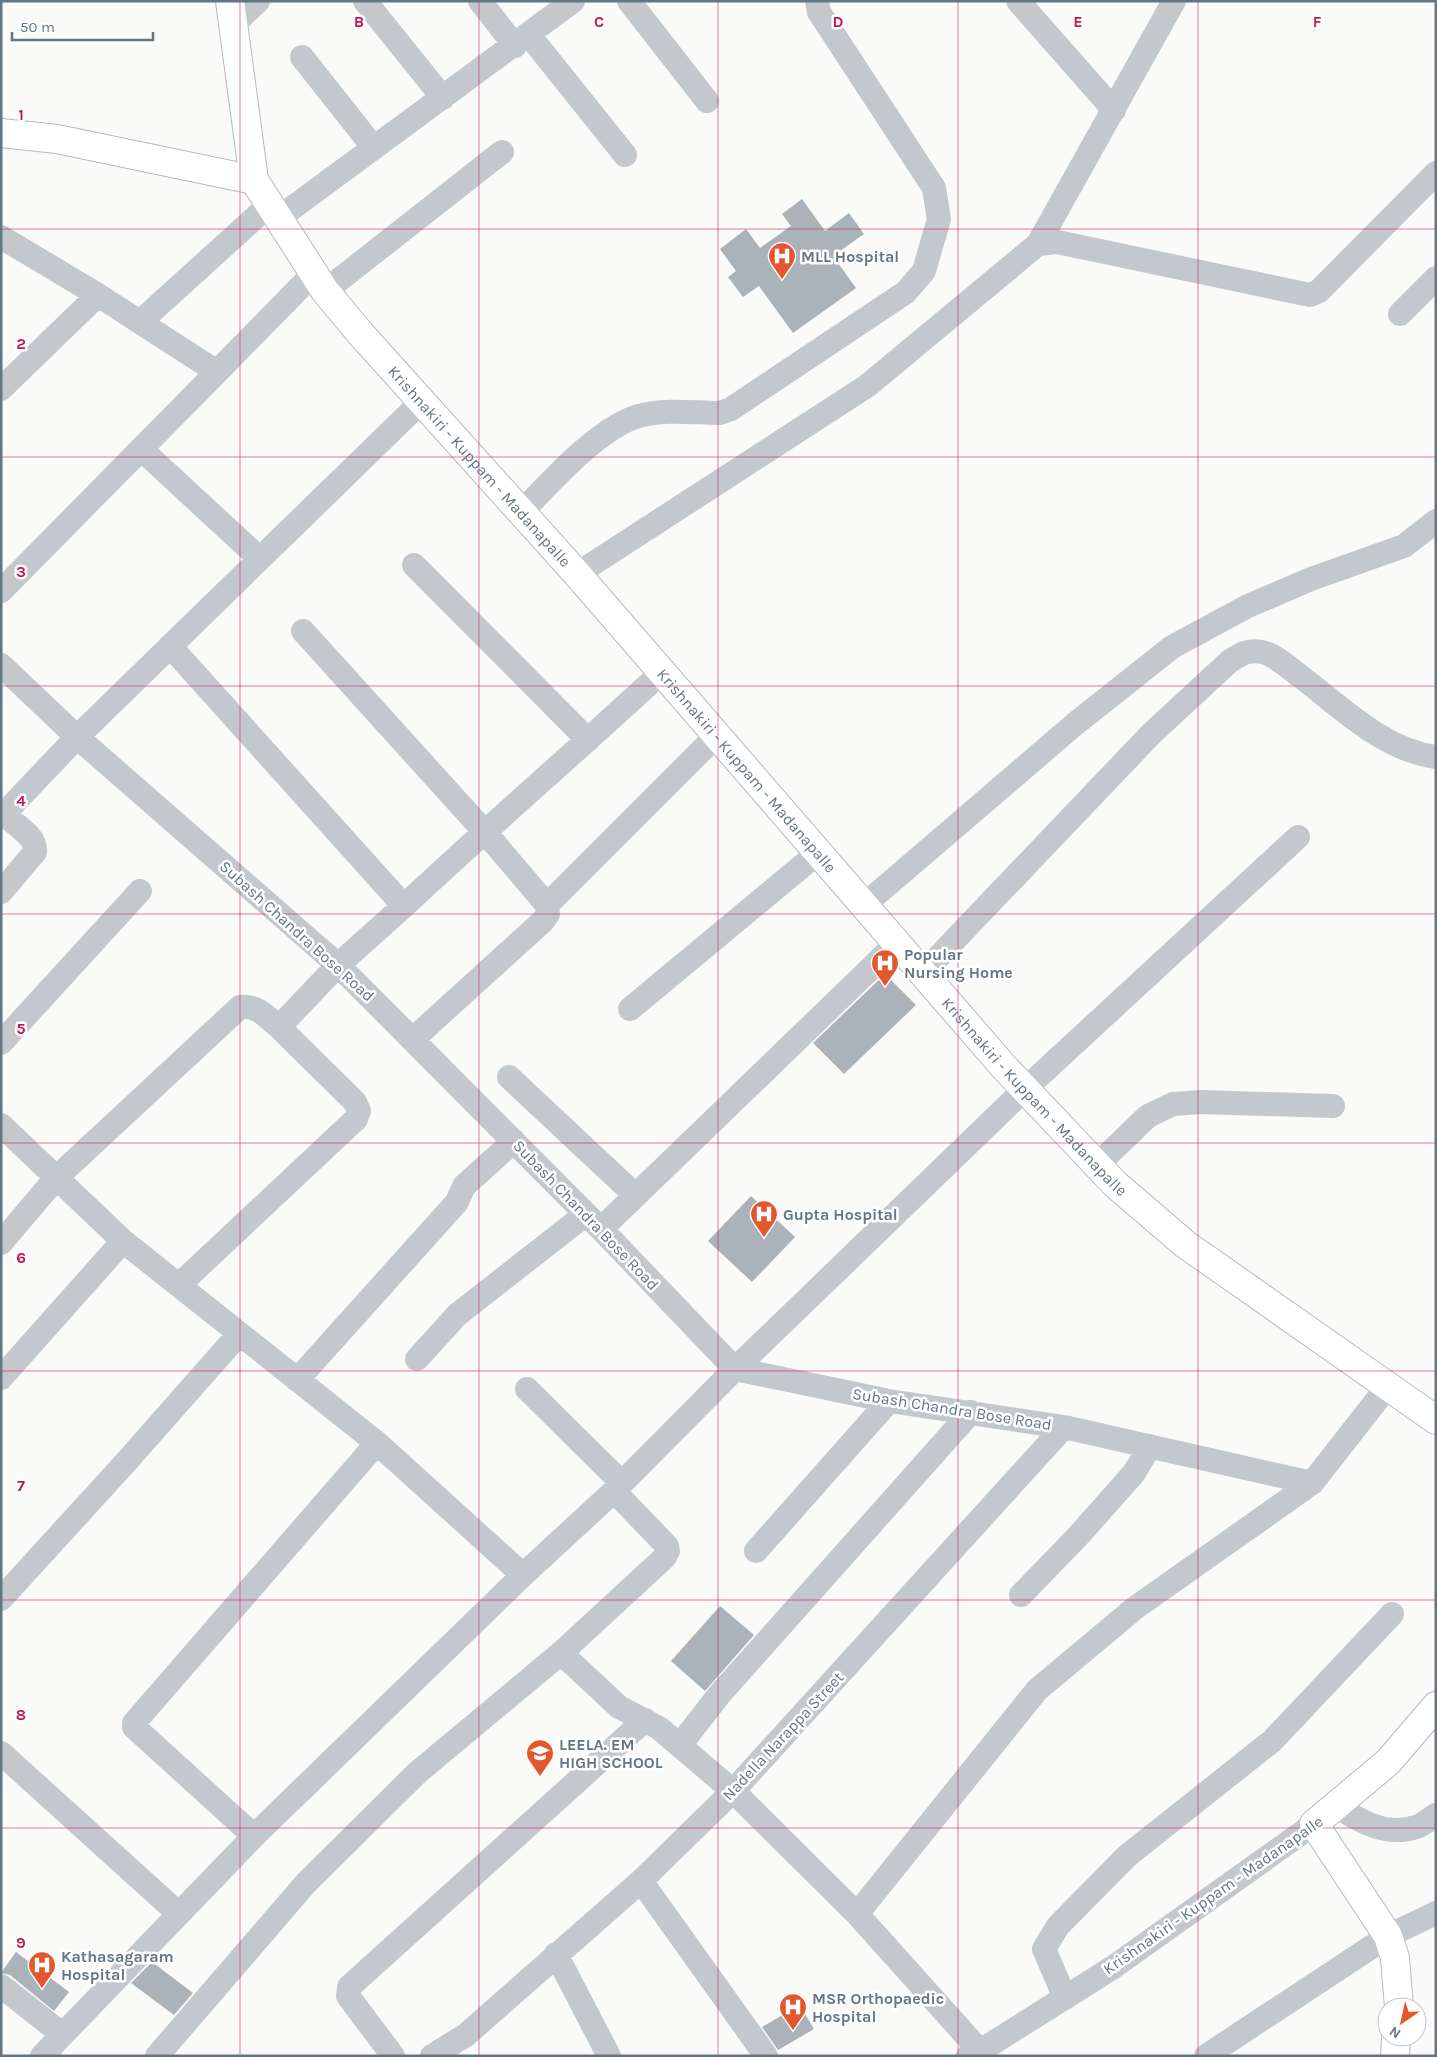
<svg xmlns="http://www.w3.org/2000/svg" width="1437" height="2057" viewBox="0 0 1437 2057" font-family="Karla,sans-serif">
	<style>
		.building { fill: #aab3b9 }
		.lines { fill: none; stroke-linecap: round; stroke-linejoin: round }
		.major-casing { stroke: #b5babe; stroke-width: 30 }
		.minor { stroke: #c3c8cc; stroke-width: 24 }
		.major { stroke: #fff; stroke-width: 28 }
		.grid { fill: none; stroke: #c2185b; stroke-width: 1; stroke-opacity: 0.55 }
		.labels { text-anchor: middle; dominant-baseline: central; stroke-width: 5; stroke-linejoin: round; paint-order: stroke }
		.poi-label { font-size: 16px; font-weight: bold; fill: #657683; stroke: #fff; text-anchor: start }
		.street-label { font-size: 16px; fill: #657683; stroke: #fff }
		.grid-label { font-size: 16px; text-anchor: middle; font-weight: bold; fill: #c2185b; stroke: #fff; stroke-width: 5; stroke-linejoin: round; paint-order: stroke }
	</style>
	<rect width="100%" height="100%" fill="#fafaf8"/>
	<path class="building" d="M802,199L825,231L849,213L864,234L833,256L856,288L793,333L759,286L743,297L728,277L736,271L720,249L746,229L760,248L791,226L782,214Z
		M885,974L916,1005L844,1074L813,1043Z
		M751,1196L795,1237L752,1282L708,1241Z
		M720,1606L754,1635L705,1691L671,1661Z
		M16,1952L69,1992L54,2011L10,1975L1,1973Z
		M152,1962L193,1993L174,2015L131,1983Z
		M800,2005L814,2029L778,2050L762,2027Z"/>
	<g class="lines">
		<g class="major-casing">
			<g id="major">
				<path id="s1" d="M230,1L254,180L325,291L360,333L577,574L1004,1067L1115,1184L1185,1244L1436,1420"/>
				<path d="M1,133L57,139L254,180"/>
				<path d="M1399,2007L1395,1958L1388,1936L1314,1824L1388,1762L1436,1706"/>
				<path d="M1395,2056L1396,2037"/>
			</g>
		</g>
		<path class="minor" d="M365,1L443,98
			M480,1L515,46
			M629,1L707,101
			M1018,1L1114,110
			M233,25L258,1
			M529,35L625,155
			M302,57L374,148
			M280,217L573,1
			M1,237L98,295L217,372L1,591
			M1038,244L1174,1
			M325,291L502,152
			M1400,314L1436,278
			M140,322L270,204
			M217,372L314,273
			M1,389L98,295
			M141,449L259,558
			M522,512C550,482 603,423 643,415C667,409 695,413 720,413L731,409L906,292L924,271L939,219L934,188L819,12L817,1
			M414,565L588,740
			M577,574L867,386L1038,244L1057,242L1310,295L1319,291L1436,173
			M303,631L484,831L547,905L548,914L543,921L413,1039
			M170,646L404,906C488,827 577,751 662,672
			M1,665L77,737L338,965L601,1229L735,1369L889,1401L1064,1427L1312,1483
			M1,817L77,737L422,401
			M1,892L35,852C37,836 14,824 3,814
			M547,905L717,735
			M864,905L1075,724L1172,647L1248,606L1311,579L1404,546L1436,521
			M923,973L1151,734L1230,661C1241,654 1248,649 1262,652C1274,654 1290,669 1300,676C1341,707 1383,750 1436,757
			M630,1009L819,852
			M1,1043L140,891
			M509,1077L635,1195
			M1,1125L123,1241L377,1443L523,1575
			M1097,1165L1148,1116L1173,1104L1201,1102L1333,1106
			M601,1229L897,943
			M1,1243L56,1178L240,1007C257,1005 267,1017 279,1027L338,965L404,906
			M179,1285L356,1119L359,1111L355,1102L279,1027
			M417,1359L457,1315L586,1214
			M1,1378L123,1241
			M297,1380L457,1202L464,1186L514,1141
			M527,1389L622,1483
			M756,1551L889,1401
			M1021,1595L1079,1535L1134,1473L1150,1446
			M1,1599L126,1462L239,1334
			M561,1653L619,1707L659,1728L733,1791L857,1914L980,2051
			M680,1745L719,1695L971,1412
			M1,1753L179,1914
			M1336,1806C1360,1821 1386,1837 1416,1827C1423,1825 1430,1818 1436,1815
			M254,1836L134,1727V1723L377,1443
			M857,1914L1037,1690L1135,1608L1312,1483L1388,1386
			M556,1954L609,2056
			M1,1986L62,2034
			M1065,1998L1044,1949L1058,1926L1127,1856L1272,1741L1392,1614
			M42,2056L254,1836L523,1575L614,1491L735,1369L1025,1089L1298,837
			M157,2056L306,1883L417,1773L561,1653L665,1557L668,1551L667,1546L614,1491
			M393,2056L348,1996L349,1987L645,1720
			M432,2056L466,2035L641,1881
			M766,2056L641,1881L733,1791L1064,1427
			M968,2056L980,2051L1112,1968L1314,1824
			M1206,2056L1388,1936L1436,1913"/>
		<use href="#major" class="major"/>
	</g>
	<path class="grid" d="M240,1V2056M479,1V2056M718,1V2056M958,1V2056M1198,1V2056M1,229H1436M1,457H1436M1,686H1436M1,914H1436M1,1143H1436M1,1371H1436M1,1600H1436M1,1828H1436"/>
	<defs>
		<g id="hospital-pin" transform="scale(1.4375)"><path d="M0 17L-7.5 6A9.5 9.5 0 1 1 7.5 6Z" fill="#e4572e" stroke="#fff"/><path d="M-5-5h3v3.5h4V-5h3V5h-3V1.5h-4V5h-3Z" fill="#fff"/></g>
		<g id="school-pin" transform="scale(1.4375)"><path d="M0 17L-7.5 6A9.5 9.5 0 1 1 7.5 6Z" fill="#e4572e" stroke="#fff"/><path d="M0-5L7-2L0 1L-7-2ZM-4 1L0 2.5L4 1V4Q0 6-4 4Z" fill="#fff"/></g>
	</defs>
	<g fill-rule="evenodd">
		<use href="#hospital-pin" x="782" y="256"/>
		<use href="#hospital-pin" x="885" y="963"/>
		<use href="#hospital-pin" x="764" y="1214"/>
		<use href="#school-pin" x="540" y="1753"/>
		<use href="#hospital-pin" x="42" y="1965"/>
		<use href="#hospital-pin" x="793" y="2007"/>
	</g>
	<g class="labels">
		<g class="poi-label">
			<text x="801" y="256">MLL Hospital</text>
			<text x="904" y="954">Popular<tspan x="904" dy="18">Nursing Home</tspan></text>
			<text x="783" y="1214">Gupta Hospital</text>
			<text x="559" y="1744">LEELA. EM<tspan x="559" dy="18">HIGH SCHOOL</tspan></text>
			<text x="61" y="1956">Kathasagaram<tspan x="61" dy="18">Hospital</tspan></text>
			<text x="812" y="1998">MSR Orthopaedic<tspan x="812" dy="18">Hospital</tspan></text>
		</g>
		<g class="street-label">
			<text stroke="none"><textPath href="#s1" startOffset="546">Krishnakiri - Kuppam - Madanapalle</textPath></text>
			<text stroke="none"><textPath href="#s1" startOffset="951">Krishnakiri - Kuppam - Madanapalle</textPath></text>
			<text transform="translate(297 931) rotate(42)">Subash Chandra Bose Road</text>
			<text stroke="none"><textPath href="#s1" startOffset="1386">Krishnakiri - Kuppam - Madanapalle</textPath></text>
			<text transform="translate(586 1215) rotate(46)">Subash Chandra Bose Road</text>
			<text transform="translate(952 1409) rotate(9)">Subash Chandra Bose Road</text>
			<text transform="translate(783 1736) rotate(-47)">Nadella Narappa Street</text>
			<text transform="translate(1213 1895) rotate(-35)">Krishnakiri - Kuppam - Madanapalle</text>
		</g>
	</g>
	<g class="grid-label">
		<text x="359" y="27">B</text>
		<text x="599" y="27">C</text>
		<text x="838" y="27">D</text>
		<text x="1078" y="27">E</text>
		<text x="1317" y="27">F</text>
		<text x="21" y="120">1</text>
		<text x="21" y="349">2</text>
		<text x="21" y="577">3</text>
		<text x="21" y="806">4</text>
		<text x="21" y="1034">5</text>
		<text x="21" y="1263">6</text>
		<text x="21" y="1491">7</text>
		<text x="21" y="1720">8</text>
		<text x="21" y="1948">9</text>
	</g>
	<rect width="1437" height="2057" fill="none" stroke="#657683" stroke-width="5"/>
	<g transform="translate(1402 2022) rotate(214)"><circle r="24" fill="#ffffff" stroke="#c1c8cd"/>
	<path d="M0-4L9 19L0 12L-9 19Z" fill="#e4572e"/>
	<text y="-8" font-size="14" font-weight="bold" text-anchor="middle" fill="#657683">N</text>
	</g>
	<path d="M12 32v8h141v-8" fill="none" stroke="#657683" stroke-width="2.5"/>
	<text x="20" y="32" font-size="15" fill="#657683" stroke="#ffffff" stroke-width="4" paint-order="stroke">50 m</text>
</svg>
